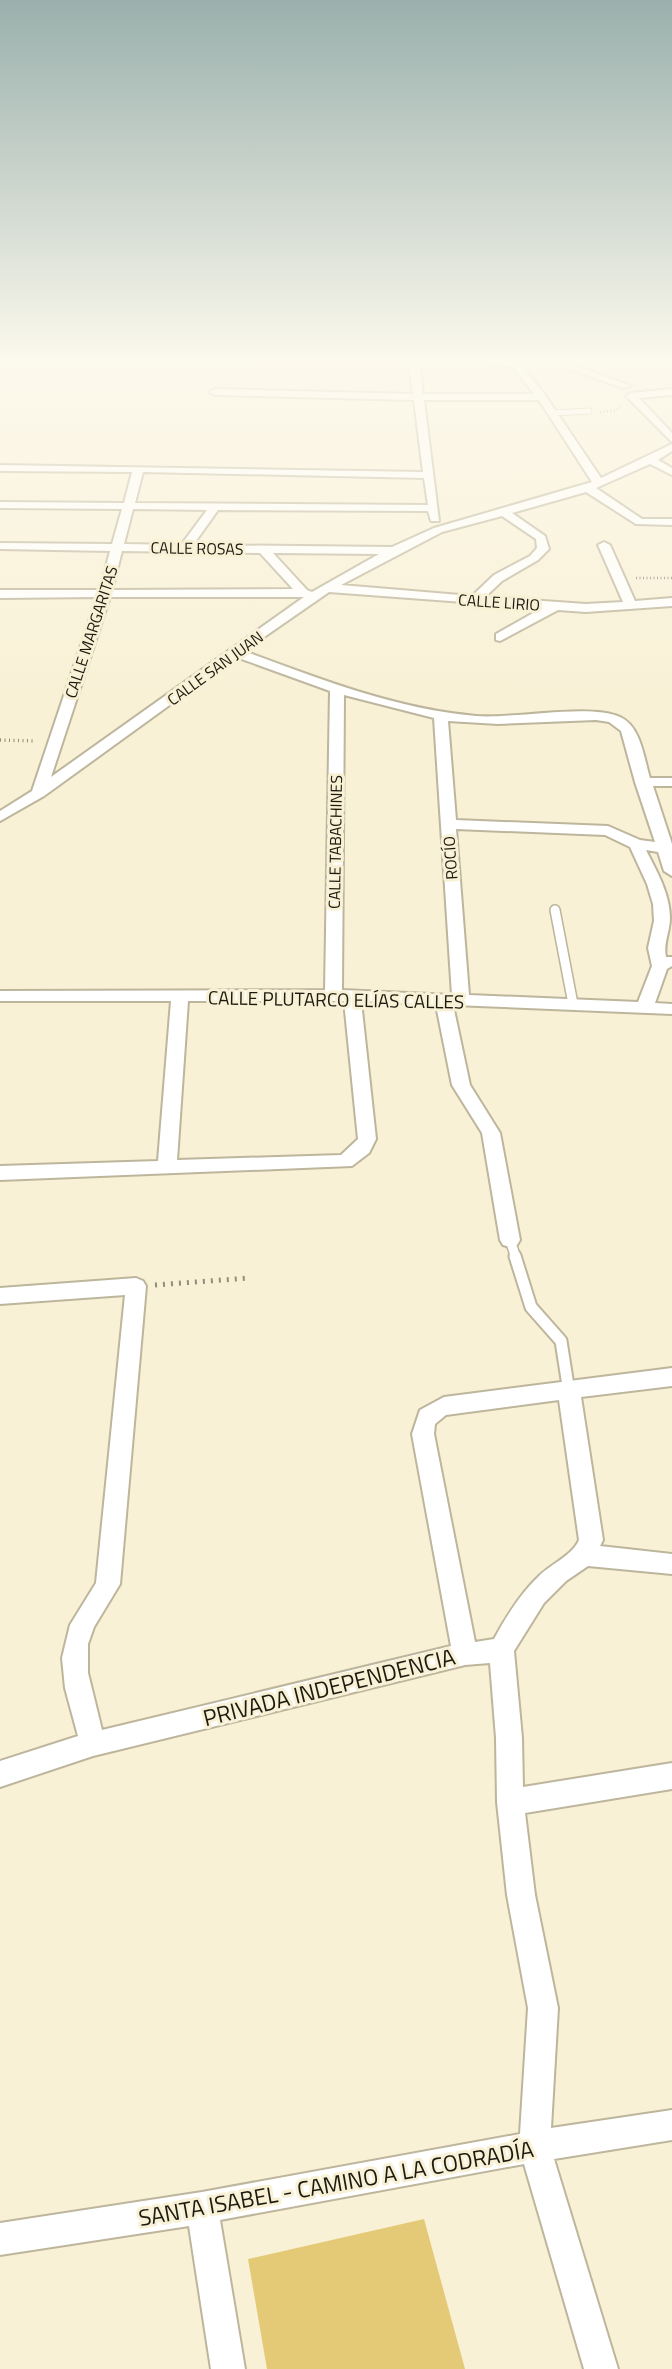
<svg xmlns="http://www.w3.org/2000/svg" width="672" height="2369" viewBox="0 0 672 2369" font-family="'Titillium Web',sans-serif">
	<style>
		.green { fill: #e4c977 }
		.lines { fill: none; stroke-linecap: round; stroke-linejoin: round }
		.service-far2-casing { stroke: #bdb59c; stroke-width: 7 }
		.service-far1-casing { stroke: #bdb59c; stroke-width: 12 }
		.service-casing { stroke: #bdb59c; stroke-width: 15 }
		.minor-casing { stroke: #bdb59c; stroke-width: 4 }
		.path-far2 { stroke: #928d7a; stroke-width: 2.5; stroke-dasharray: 1 2.5; stroke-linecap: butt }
		.path-far1 { stroke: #928d7a; stroke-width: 3.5; stroke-dasharray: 1 3.5; stroke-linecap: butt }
		.path { stroke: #928d7a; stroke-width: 5; stroke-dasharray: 2 6; stroke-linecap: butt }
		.service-far2 { stroke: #fff; stroke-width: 5 }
		.service-far1 { stroke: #fff; stroke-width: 9 }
		.service { stroke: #fff; stroke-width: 11 }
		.minor { fill: #fff; fill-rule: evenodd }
		.labels { text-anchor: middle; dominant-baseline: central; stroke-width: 6; stroke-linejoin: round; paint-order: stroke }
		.far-street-label { font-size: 16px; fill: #1d1a10; stroke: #f9f1d6 }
		.street-label { font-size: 19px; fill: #1d1a10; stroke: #f9f1d6 }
		.near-street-label { font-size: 23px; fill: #1d1a10; stroke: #f9f1d6 }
	</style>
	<rect width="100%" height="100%" fill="#f9f1d6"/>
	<path class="green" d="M424,2219L465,2369H267L248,2259Z"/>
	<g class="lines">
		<g class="service-far2-casing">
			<path id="service-far2" d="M552,413L589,411"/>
		</g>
		<g class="service-far1-casing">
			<path id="service-far1" d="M555,910L573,1004
				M510,1240L516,1258"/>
		</g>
		<g class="service-casing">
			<path id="service" d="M515,1256L531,1307L561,1341L569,1392"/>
		</g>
		<g class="minor-casing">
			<path id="minor" d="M409,362H539L521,365L545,395L601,478L672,444V451L658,460L672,468V475L650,464L596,488L642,519H672V525L636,524L586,492L512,513L545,536L549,549L538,560L502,581L485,597L586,604L623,602L598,545L604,542L610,545L635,601L672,598V606L586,612L558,610L500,641L496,640V634L542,608L329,592L244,651C320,679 396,709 476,716C514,719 590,703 620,717C641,726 644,759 650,778H672V786H653L672,844V876L664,871L658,852L646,850C657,872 670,894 670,918C670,932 663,943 666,957H672V966L667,969L655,1003L672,1004V1014L453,1005L470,1085L500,1133L520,1240L517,1245L510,1247L503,1245L500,1240L482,1133L452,1085L436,1005L361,1001L376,1139L369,1153L352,1166L0,1180V1166L158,1161L171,1001H0V991L325,990L330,691L236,657L44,796L0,821V811L32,791L97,597L0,598V590H100L110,551L0,549V543L112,544L122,509L0,508V502L124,503L132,472L0,471V465L423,472L414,400L215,395L210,392L215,389L413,394ZM512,366L534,394H423L420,369ZM424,400H539L592,482L434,528L392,547L193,545L218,510L428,511L431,521H439ZM143,472L424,478L428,505L135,503ZM133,509L207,510L181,545L124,544ZM502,516L536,539L537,548L530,556L494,575L472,596L341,585L442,532ZM122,551L260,553L293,589L112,590ZM273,553L379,554L312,592L307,590ZM110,597H304L51,777ZM344,695L434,718L452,995L342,990ZM596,720L609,722L621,731L635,782L655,842L640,840L608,826L456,820L448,721L498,724ZM456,829L605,835L630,847L647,884L653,904L654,921L648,948L652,966L638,1002L469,995ZM188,1001H344L358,1139L341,1155L177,1160Z
				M550,362H565L631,386L623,388Z
				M672,389V395L639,398L672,433V442L626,396L631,393Z
				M136,1278L143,1281L146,1286L120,1584L94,1627L88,1644V1673L102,1730L451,1646L412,1434L420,1410L444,1397L672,1368V1386L581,1397L603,1540L600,1546L672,1554V1574L588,1566L566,1581L544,1603L514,1651L522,1738L523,1787L672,1763V1789L525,1813L535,1895L558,2008L551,2128L672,2110V2140L554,2159L618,2369H584L524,2164L220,2220L245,2369H211L189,2226L0,2255V2223L202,2192L520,2134L528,2008L507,1895L497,1802L496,1738L490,1663L465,1665L93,1756L0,1787V1761L78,1736L65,1688L62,1658L70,1625L96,1583L125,1295L0,1304V1288ZM559,1400L579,1540C573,1555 551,1564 539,1576C520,1594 506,1617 494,1639L475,1642L434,1434L435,1424L446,1415Z"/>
		</g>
		<path class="path-far2" d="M622,373L623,362
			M600,412L617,410L620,405
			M636,578H672"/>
		<path class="path-far1" d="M0,740L36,741"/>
		<path class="path" d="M155,1285L249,1278"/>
		<use href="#service-far2" class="service-far2"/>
		<use href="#service-far1" class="service-far1"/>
		<use href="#service" class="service"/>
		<use href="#minor" class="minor"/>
	</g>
	<linearGradient id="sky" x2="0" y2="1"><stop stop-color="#9ab0ac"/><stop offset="0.52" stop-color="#fcf9ed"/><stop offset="1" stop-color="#fcf9ed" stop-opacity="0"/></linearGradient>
	<rect width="672" height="694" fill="url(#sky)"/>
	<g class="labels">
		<g class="far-street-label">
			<text transform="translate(197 548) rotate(1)">CALLE ROSAS</text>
			<text transform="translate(499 602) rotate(4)">CALLE LIRIO</text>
			<text transform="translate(91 632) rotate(-72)">CALLE MARGARITAS</text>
			<text transform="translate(215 668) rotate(-36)">CALLE SAN JUAN</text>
			<text transform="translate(335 842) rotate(-89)">CALLE TABACHINES</text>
			<text transform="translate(450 858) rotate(-94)">ROCÍO</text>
		</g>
		<g class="street-label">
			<text transform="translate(336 999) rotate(1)">CALLE PLUTARCO ELÍAS CALLES</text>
		</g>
		<g class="near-street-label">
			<text transform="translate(329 1687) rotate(-14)">PRIVADA INDEPENDENCIA</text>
			<text transform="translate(336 2183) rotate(-10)">SANTA ISABEL - CAMINO A LA CODRADÍA</text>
		</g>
	</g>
</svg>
